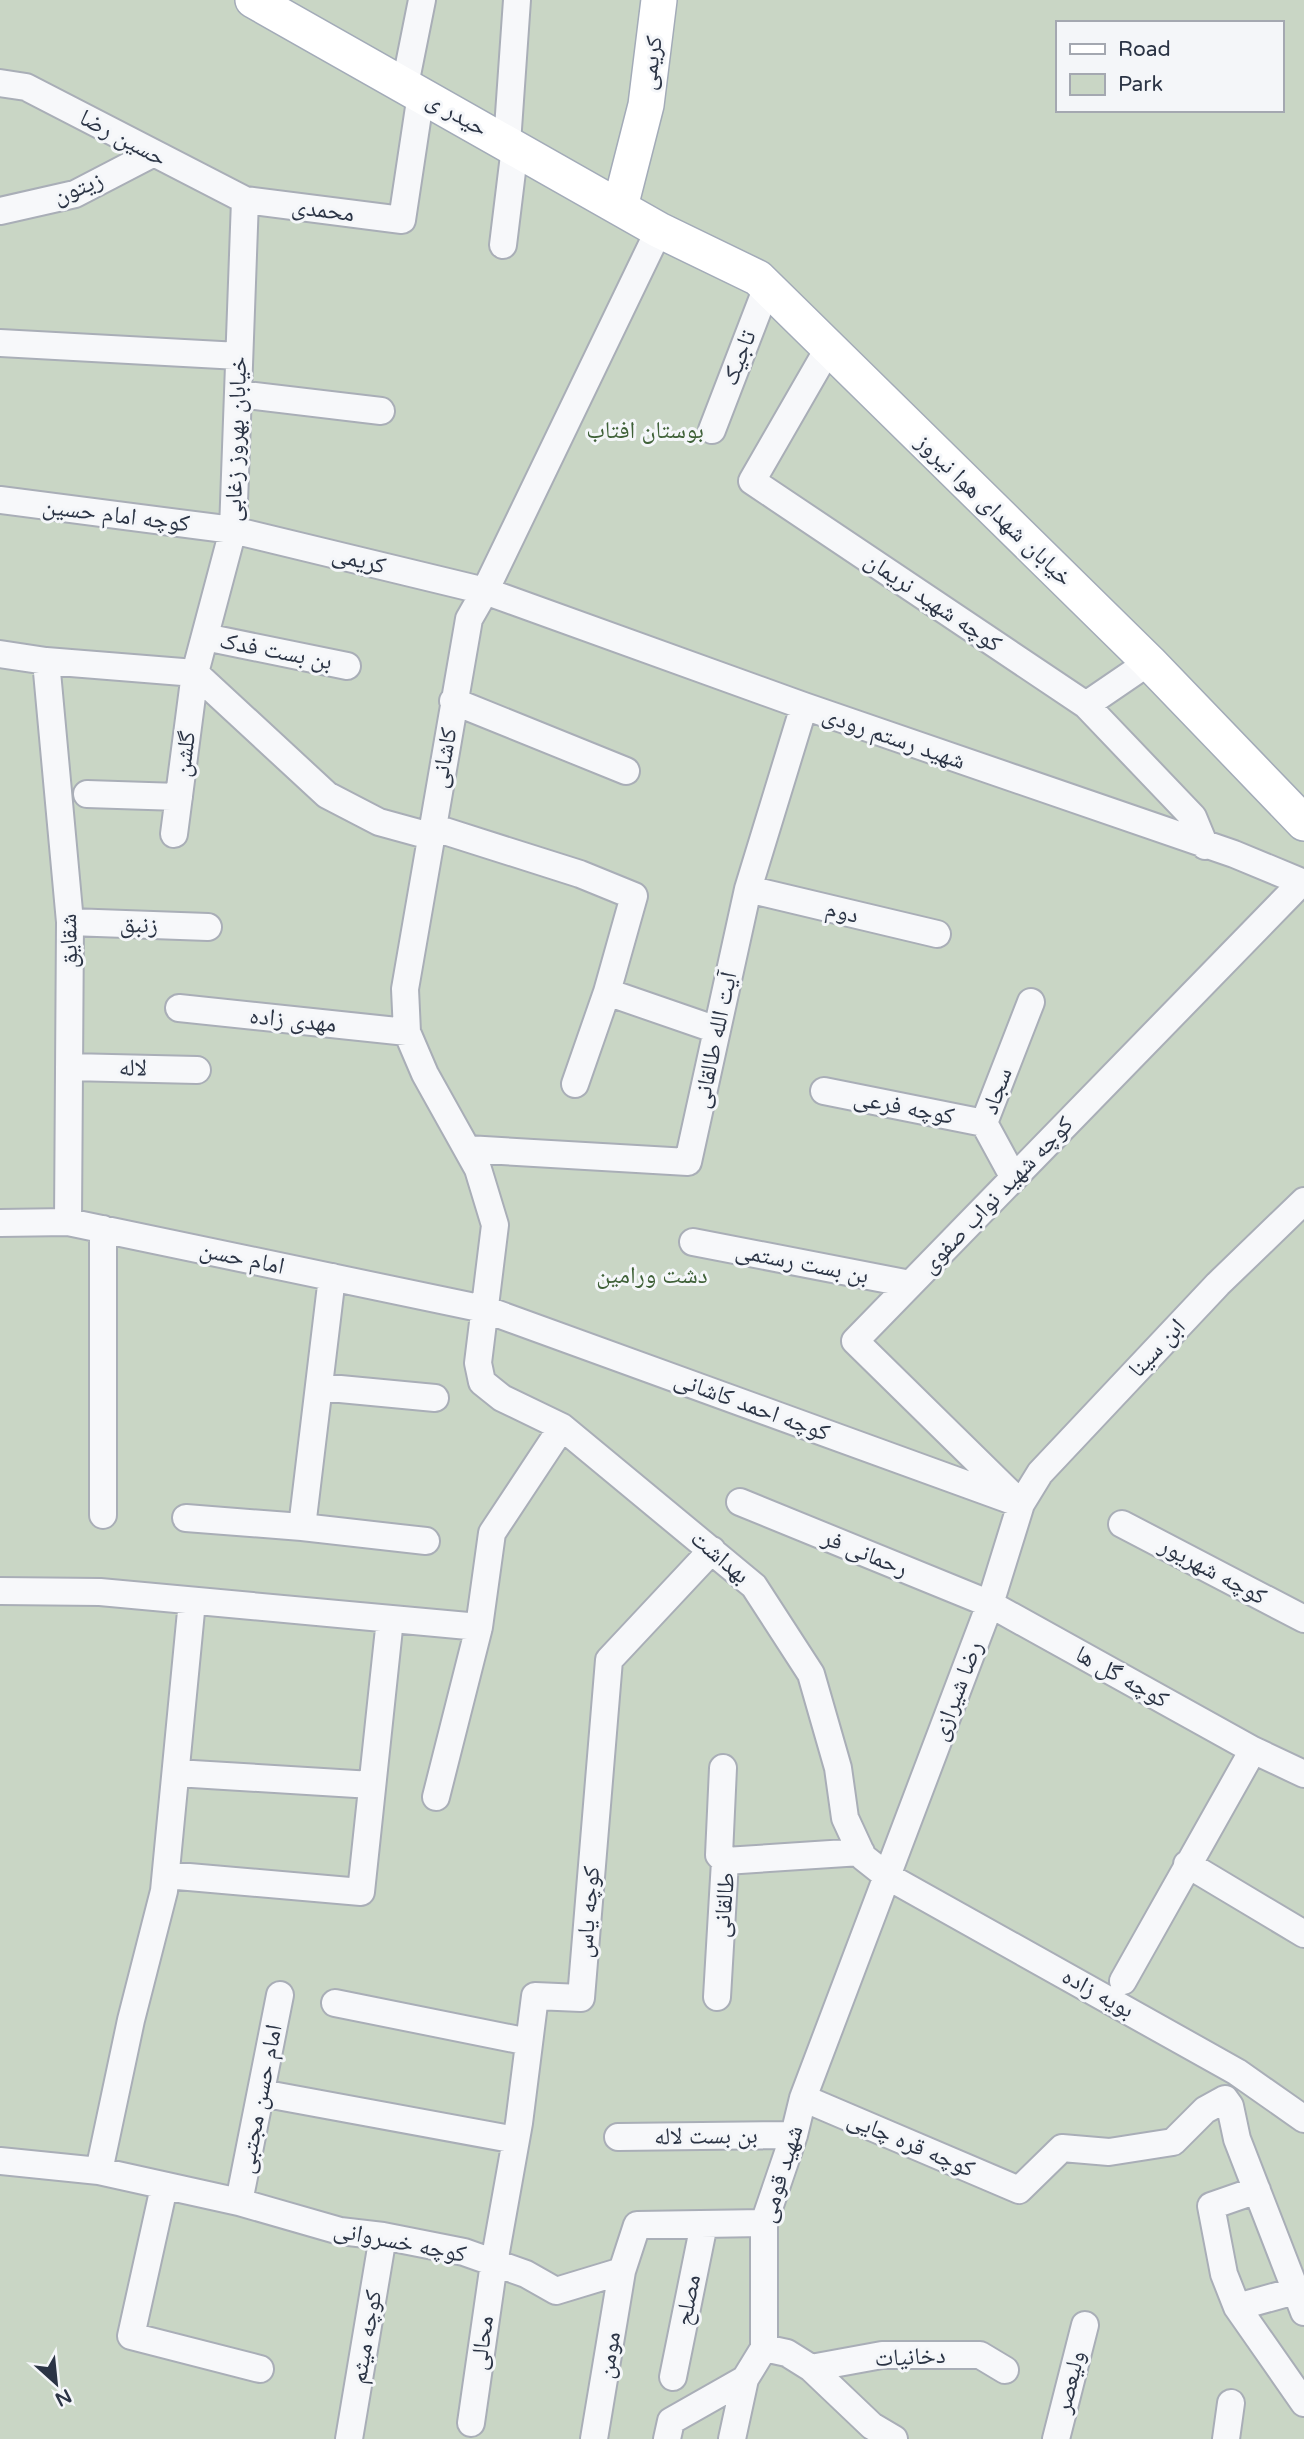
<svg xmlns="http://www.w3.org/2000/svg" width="1304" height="2439" viewBox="0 0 1304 2439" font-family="'Varela Round','Noto Naskh Arabic',sans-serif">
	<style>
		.green { fill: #c9d6c5; fill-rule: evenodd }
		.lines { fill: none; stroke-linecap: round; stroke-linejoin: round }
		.minor-casing { stroke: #a9aeb7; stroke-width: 30 }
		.major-casing { stroke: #a3abb8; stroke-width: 38 }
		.minor { stroke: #f7f8fa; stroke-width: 26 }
		.major { stroke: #fff; stroke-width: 35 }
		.labels { text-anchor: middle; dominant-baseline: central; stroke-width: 6; stroke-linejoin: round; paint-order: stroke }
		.street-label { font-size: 24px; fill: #2b3445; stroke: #f4f6f9 }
		.park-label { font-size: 24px; fill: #3f6138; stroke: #f4f6f9 }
	</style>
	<rect width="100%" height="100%" fill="#e4e7ec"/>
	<path class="green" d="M0,0H1304V2439H0ZM1057,23H1281V110H1057Z"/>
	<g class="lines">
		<g class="minor-casing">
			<path id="minor" d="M0,83L26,87L245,200L402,220L421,94
				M405,85L422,0
				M507,143L517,0
				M0,211L75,194L152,154
				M659,230L485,591L469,619L405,989L407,1032L425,1074L478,1169L495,1225L478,1363L482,1382L502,1398L562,1427L754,1586L811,1674L838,1768L845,1818L863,1857L887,1876L1237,2072L1304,2119
				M503,245L515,147
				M0,343L239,356
				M828,349L752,481L1086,705L1193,817L1205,846
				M238,394L381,411
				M712,430L767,287
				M0,500L233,530L485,591L804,706L1234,854L1304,883
				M205,637L347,666
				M0,654L46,661L195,673L327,795L379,822L430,836
				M46,661L70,922L68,1222
				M453,701L626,771
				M1086,705L1149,662
				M87,794L179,797
				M432,827L580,874L634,896L607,992L575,1084
				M174,834L195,673L233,530L245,200
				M748,889L937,934
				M70,922L208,927
				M607,992L717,1030
				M179,1008L407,1032
				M69,1067L197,1070
				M824,1091L984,1123
				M467,1149L688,1162L748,889L804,706
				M1014,1178L984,1123L1031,1002
				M0,1223L68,1222L484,1309L1021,1504
				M693,1242L910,1284
				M332,1277L302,1527L426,1541
				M319,1387L435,1398
				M1015,1498L855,1341L1302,882
				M740,1502L990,1604L1253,1750L1304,1774
				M103,1515V1229
				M186,1518L302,1527
				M1122,1524L1304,1619
				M0,1591L100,1592L479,1627
				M723,1768L719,1855L725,1861
				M176,1773L372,1785
				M436,1797L479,1627L492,1533L562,1427
				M1187,1864L1304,1934
				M166,1875L361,1892L390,1619
				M1123,1981L1253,1750
				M717,1997L725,1861L861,1852
				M335,2003L529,2042
				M261,2093L516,2140
				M803,2098L1019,2190L1062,2148L1109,2152L1173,2142L1205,2110L1225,2099L1230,2106L1237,2139L1304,2312
				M618,2137L794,2135
				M0,2161L99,2171L239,2202L340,2231L383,2236L464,2252L526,2274L556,2291L622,2271L637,2225L764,2223
				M99,2171L131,2020L164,1891L192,1601
				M164,2187L131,2336L260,2369
				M1257,2190L1211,2206L1224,2274L1237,2307L1304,2403
				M239,2202L280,1995
				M1237,2307L1295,2291
				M764,2348L787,2353L811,2368L872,2426L894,2439
				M811,2368L882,2355H980L1005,2370
				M673,2377L704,2224
				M471,2423L494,2263L519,2123L535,1996L581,1998L609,1660L712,1550
				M349,2439L383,2236
				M594,2439L622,2271
				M667,2439L671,2421L745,2379L764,2348V2223L794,2135L803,2098L990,1604L1021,1504L1040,1473L1218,1284L1304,1201
				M732,2439L745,2379
				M1056,2439L1085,2325
				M1226,2439L1231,2403"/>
		</g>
		<g class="major-casing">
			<path id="major" d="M253,0L659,230L758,278L1149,662L1304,823
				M620,207L646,105L659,0"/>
		</g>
		<use href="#minor" class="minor"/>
		<use href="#major" class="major"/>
	</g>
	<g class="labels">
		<g class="street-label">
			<text transform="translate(651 63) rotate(-82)">کریمی</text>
			<text transform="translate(457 114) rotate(30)">حیدر ی</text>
			<text transform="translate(123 138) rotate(28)">حسین رضا</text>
			<text transform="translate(78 188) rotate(-21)">زیتون</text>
			<text transform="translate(323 210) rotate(7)">محمدی</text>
			<text transform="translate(739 358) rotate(-69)">تاجیک</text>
			<text transform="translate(236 439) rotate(-88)">خیابان بهروز زغابی</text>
			<text transform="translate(994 510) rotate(44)">خیابان شهدای هوا نیروز</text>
			<text transform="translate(116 515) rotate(7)">کوچه امام حسین</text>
			<text transform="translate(359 560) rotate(14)">کریمی</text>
			<text transform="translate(933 602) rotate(34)">کوچه شهید نریمان</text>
			<text transform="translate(276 651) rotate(11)">بن بست فدک</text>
			<text transform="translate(894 738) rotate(19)">شهید رستم رودی</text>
			<text transform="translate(185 754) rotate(-83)">گلشن</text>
			<text transform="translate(444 758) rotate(-80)">کاشانی</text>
			<text transform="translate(842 912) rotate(13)">دوم</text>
			<text transform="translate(139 925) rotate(2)">زنبق</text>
			<text transform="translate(69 941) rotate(-91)">شقایق</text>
			<text transform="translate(293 1020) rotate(6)">مهدی زاده</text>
			<text transform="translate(715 1040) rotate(-78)">آیت الله طالقانی</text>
			<text transform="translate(133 1068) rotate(1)">لاله</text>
			<text transform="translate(997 1091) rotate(-70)">سجاد</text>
			<text transform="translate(904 1107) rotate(11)">کوچه فرعی</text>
			<text transform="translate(997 1195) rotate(-46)">کوچه شهید نواب صفوی</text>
			<text transform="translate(242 1258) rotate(12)">امام حسن</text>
			<text transform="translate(802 1263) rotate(11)">بن بست رستمی</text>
			<text transform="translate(1157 1348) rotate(-47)">ابن سینا</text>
			<text transform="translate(752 1406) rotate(20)">کوچه احمد کاشانی</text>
			<text transform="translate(865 1553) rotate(22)">رحمانی فر</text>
			<text transform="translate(720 1557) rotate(40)">بهداشت</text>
			<text transform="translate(1213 1571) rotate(28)">کوچه شهریور</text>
			<text transform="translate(1122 1677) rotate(29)">کوچه گل ها</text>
			<text transform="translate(957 1691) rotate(-69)">رضا شیرازی</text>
			<text transform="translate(724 1905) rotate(-85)">طالقانی</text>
			<text transform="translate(588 1912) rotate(-85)">کوچه یاس</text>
			<text transform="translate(1098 1993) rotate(29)">بویه زاده</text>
			<text transform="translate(260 2099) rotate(-79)">امام حسن مجتبی</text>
			<text transform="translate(706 2136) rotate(-1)">بن بست لاله</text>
			<text transform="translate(911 2144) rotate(23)">کوچه قره چایی</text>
			<text transform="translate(781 2174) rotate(-73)">شهید قومی</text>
			<text transform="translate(400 2242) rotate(11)">کوچه خسروانی</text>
			<text transform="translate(688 2300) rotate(-79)">مصلح</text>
			<text transform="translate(366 2337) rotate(-80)">کوچه میثم</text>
			<text transform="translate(482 2343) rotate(-82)">محالی</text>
			<text transform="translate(609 2355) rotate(-81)">مومن</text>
			<text transform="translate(910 2357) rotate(-3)">دخانیات</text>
			<text transform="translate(1070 2382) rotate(-76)">ولیعصر</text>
		</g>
		<g class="park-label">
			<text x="645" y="430">بوستان افتاب</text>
			<text x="652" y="1275">دشت ورامین</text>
		</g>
	</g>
	<rect x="1056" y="21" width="228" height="91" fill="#f4f6f9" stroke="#a4a8b1" stroke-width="2"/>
	<rect x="1070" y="44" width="35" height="10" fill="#ffffff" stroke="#a4a8b1" stroke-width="2"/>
	<text x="1118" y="56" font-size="21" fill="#2b3445">Road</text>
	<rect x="1070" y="74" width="35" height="21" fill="#c9d6c5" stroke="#a4a8b1" stroke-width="2"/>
	<text x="1118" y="91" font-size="21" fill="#2b3445">Park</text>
	<g transform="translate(56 2383) rotate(153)" stroke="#f4f6f9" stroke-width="5" paint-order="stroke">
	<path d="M0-5L12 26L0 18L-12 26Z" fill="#2b3445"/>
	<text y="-10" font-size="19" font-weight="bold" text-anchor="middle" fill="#2b3445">N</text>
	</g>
</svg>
